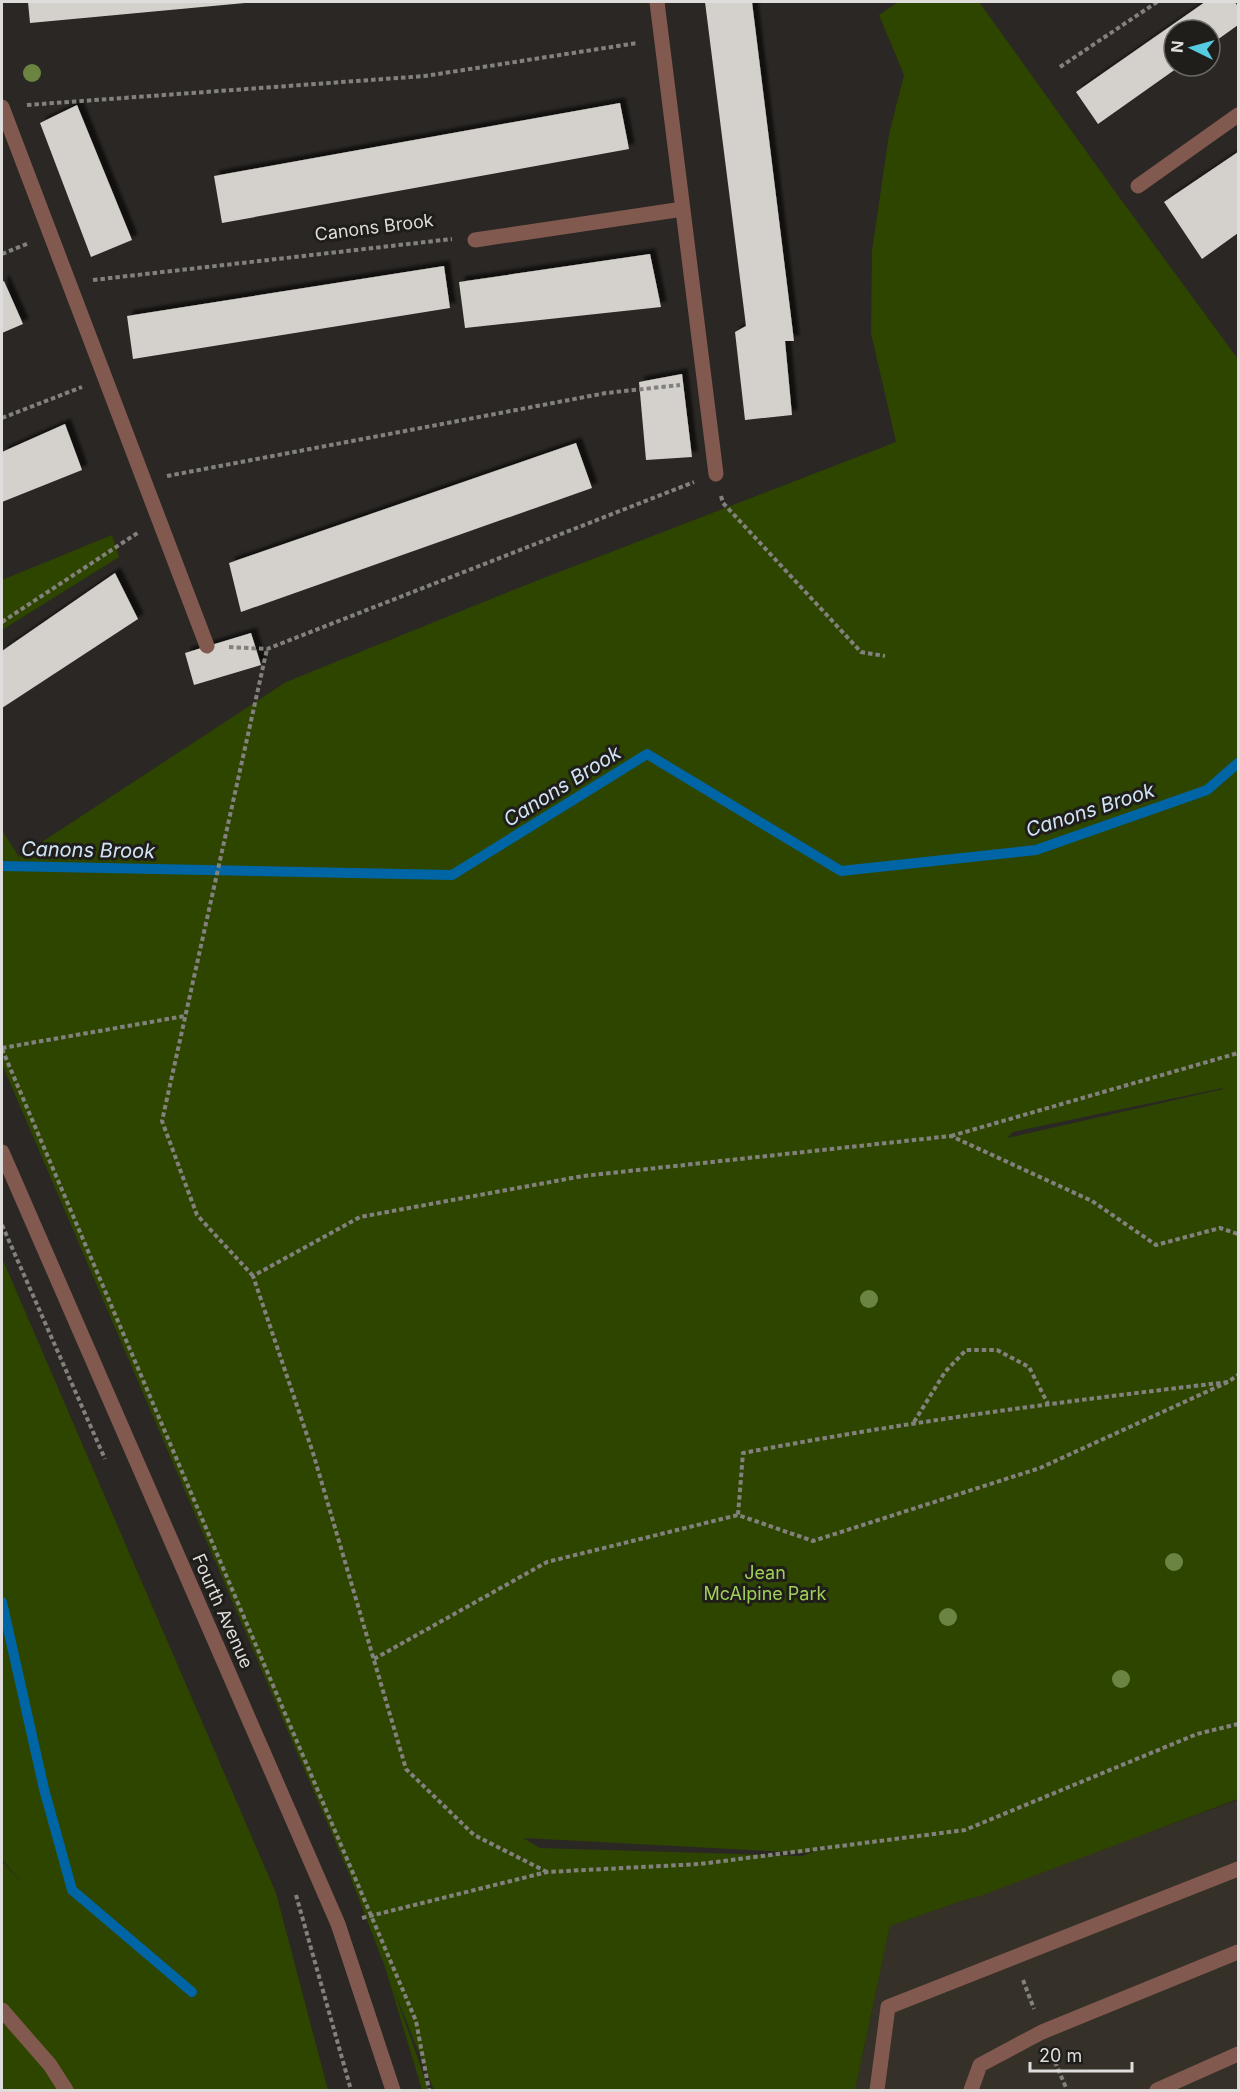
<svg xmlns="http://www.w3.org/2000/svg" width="1240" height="2092" viewBox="0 0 1240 2092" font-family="Inter,sans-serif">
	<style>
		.built { fill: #353028 }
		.green { fill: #2e4500; fill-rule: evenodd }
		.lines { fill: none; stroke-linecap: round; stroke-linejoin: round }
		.stream { stroke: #0065a5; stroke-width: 10 }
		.building { fill: #d4d1cc; filter: url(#shadow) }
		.path { stroke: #83817e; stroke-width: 4; stroke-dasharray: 4.5 3; stroke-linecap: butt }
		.minor { stroke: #82594e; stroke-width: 15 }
		.tree { fill: #6b8441 }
		.labels { text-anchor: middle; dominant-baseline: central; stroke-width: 6; stroke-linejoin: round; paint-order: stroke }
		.street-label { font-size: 18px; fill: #dfdddb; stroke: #201e1a }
		.park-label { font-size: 18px; fill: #a0d059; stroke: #201e1a }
		.water-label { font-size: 20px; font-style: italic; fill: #d1e4f6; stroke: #201e1a }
	</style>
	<defs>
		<filter id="shadow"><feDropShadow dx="5.5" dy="-5.5" stdDeviation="1.5" flood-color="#0009"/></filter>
	</defs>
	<rect width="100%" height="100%" fill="#2a2724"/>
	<path class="built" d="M1238,1800V2090H855L890,1926Z"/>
	<path class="green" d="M898,2H979L1119,197L1238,359V1799L980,1896L964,1900L890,1926L855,2090H434L393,1988L429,2090H422L385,1967L350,1876L2,1064V830L19,857L286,682L523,586L896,442L871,333L872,251L889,134L904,75L879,15ZM1223,1088V1089L1007,1138L1013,1132ZM523,1838L805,1853L833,1845L802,1856L540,1848Z
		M112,535L119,557L2,630V580Z
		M2,1258L276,1893L328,2090H2V1861L25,1887L2,1859Z"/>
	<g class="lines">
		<path class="stream" d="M2,866L452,875L647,754L841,871L1036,850L1207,790L1238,763
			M2,1602L44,1789L72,1890L192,1992"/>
	</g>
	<path class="building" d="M28,2H245V3L30,23Z
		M705,2H752L794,341H785L792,415L745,420L735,332L746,326Z
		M1205,2H1235L1238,7V25L1210,45V30H1174V66H1180L1098,124L1076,92Z
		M620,103L629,149L222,223L214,176Z
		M77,105L132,240L91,257L40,123Z
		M1238,152V233L1202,259L1164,202Z
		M650,254L661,307L465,328L459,282Z
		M444,266L450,308L133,359L127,316Z
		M4,281L23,324L2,333V282Z
		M682,374L692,457L646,460L639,382Z
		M65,424L82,470L2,502V452Z
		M576,443L592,488L241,612L229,563Z
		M115,573L138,619L2,708V651Z
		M251,633L261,665L194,685L185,653Z"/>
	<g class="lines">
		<path class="path" d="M1060,67L1157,2
			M27,105L425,76L637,43
			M2,254L29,243
			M93,280L452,239
			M2,418L82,387
			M167,476L606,393L680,385
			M721,496L723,503L861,652L885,656
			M2,622L139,532
			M229,647L267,649L694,482
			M2,1048L185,1016
			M2,1049L416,2021L429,2090
			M951,1136L1238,1053
			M2,1225L105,1459
			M253,1276L197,1215L162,1121L267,649
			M1228,1382C1066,1401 904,1422 743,1453L738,1515L813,1541L1040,1468L1228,1382L1238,1375
			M914,1422L945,1372L966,1350H997L1029,1367L1048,1404
			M374,1659L547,1562L738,1515
			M547,1872L474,1835L406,1769L313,1453L253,1276L360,1217L583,1176L951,1136L1092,1201L1156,1245L1220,1228L1238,1234
			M296,1895L351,2090
			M362,1918L547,1872L700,1864L965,1830L1197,1734L1238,1724
			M1023,1980L1034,2009
			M1052,2055L1067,2090"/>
		<path class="minor" d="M657,2L716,474
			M2,107L207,646
			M1138,186L1238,115
			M475,240L683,209
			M2,1152L338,1924L393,2090
			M2,2010L50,2065L66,2090
			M877,2090L888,2007L1238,1869
			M971,2090L980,2065L1042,2032L1238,1952
			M1157,2090L1238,2054"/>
	</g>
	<g class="tree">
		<circle cx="32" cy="73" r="9"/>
		<circle cx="869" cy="1299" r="9"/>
		<circle cx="1174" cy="1562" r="9"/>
		<circle cx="948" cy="1617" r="9"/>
		<circle cx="1121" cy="1679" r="9"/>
	</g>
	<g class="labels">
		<g class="street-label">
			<text transform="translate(374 227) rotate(-7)">Canons Brook</text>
			<text transform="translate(223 1611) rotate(66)">Fourth Avenue</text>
		</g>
		<g class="park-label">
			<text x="765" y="1572">Jean<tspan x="765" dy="21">McAlpine Park</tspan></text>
		</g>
		<g class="water-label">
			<text transform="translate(562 786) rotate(-32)">Canons Brook</text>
			<text transform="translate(1090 810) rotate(-18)">Canons Brook</text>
			<text transform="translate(88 850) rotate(1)">Canons Brook</text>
		</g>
	</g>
	<rect width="1240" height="2092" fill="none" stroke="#dfdddb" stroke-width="6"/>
	<g transform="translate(1192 48) rotate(275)"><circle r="28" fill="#201e1a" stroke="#6c6a67" stroke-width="1.5"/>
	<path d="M0-4.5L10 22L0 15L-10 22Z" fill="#55cae0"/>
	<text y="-9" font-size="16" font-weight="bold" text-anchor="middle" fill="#dfdddb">N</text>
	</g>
	<path d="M1030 2062v9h102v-9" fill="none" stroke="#dfdddb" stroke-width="3"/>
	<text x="1039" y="2062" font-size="18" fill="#dfdddb" stroke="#201e1a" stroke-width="4.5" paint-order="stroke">20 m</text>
</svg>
